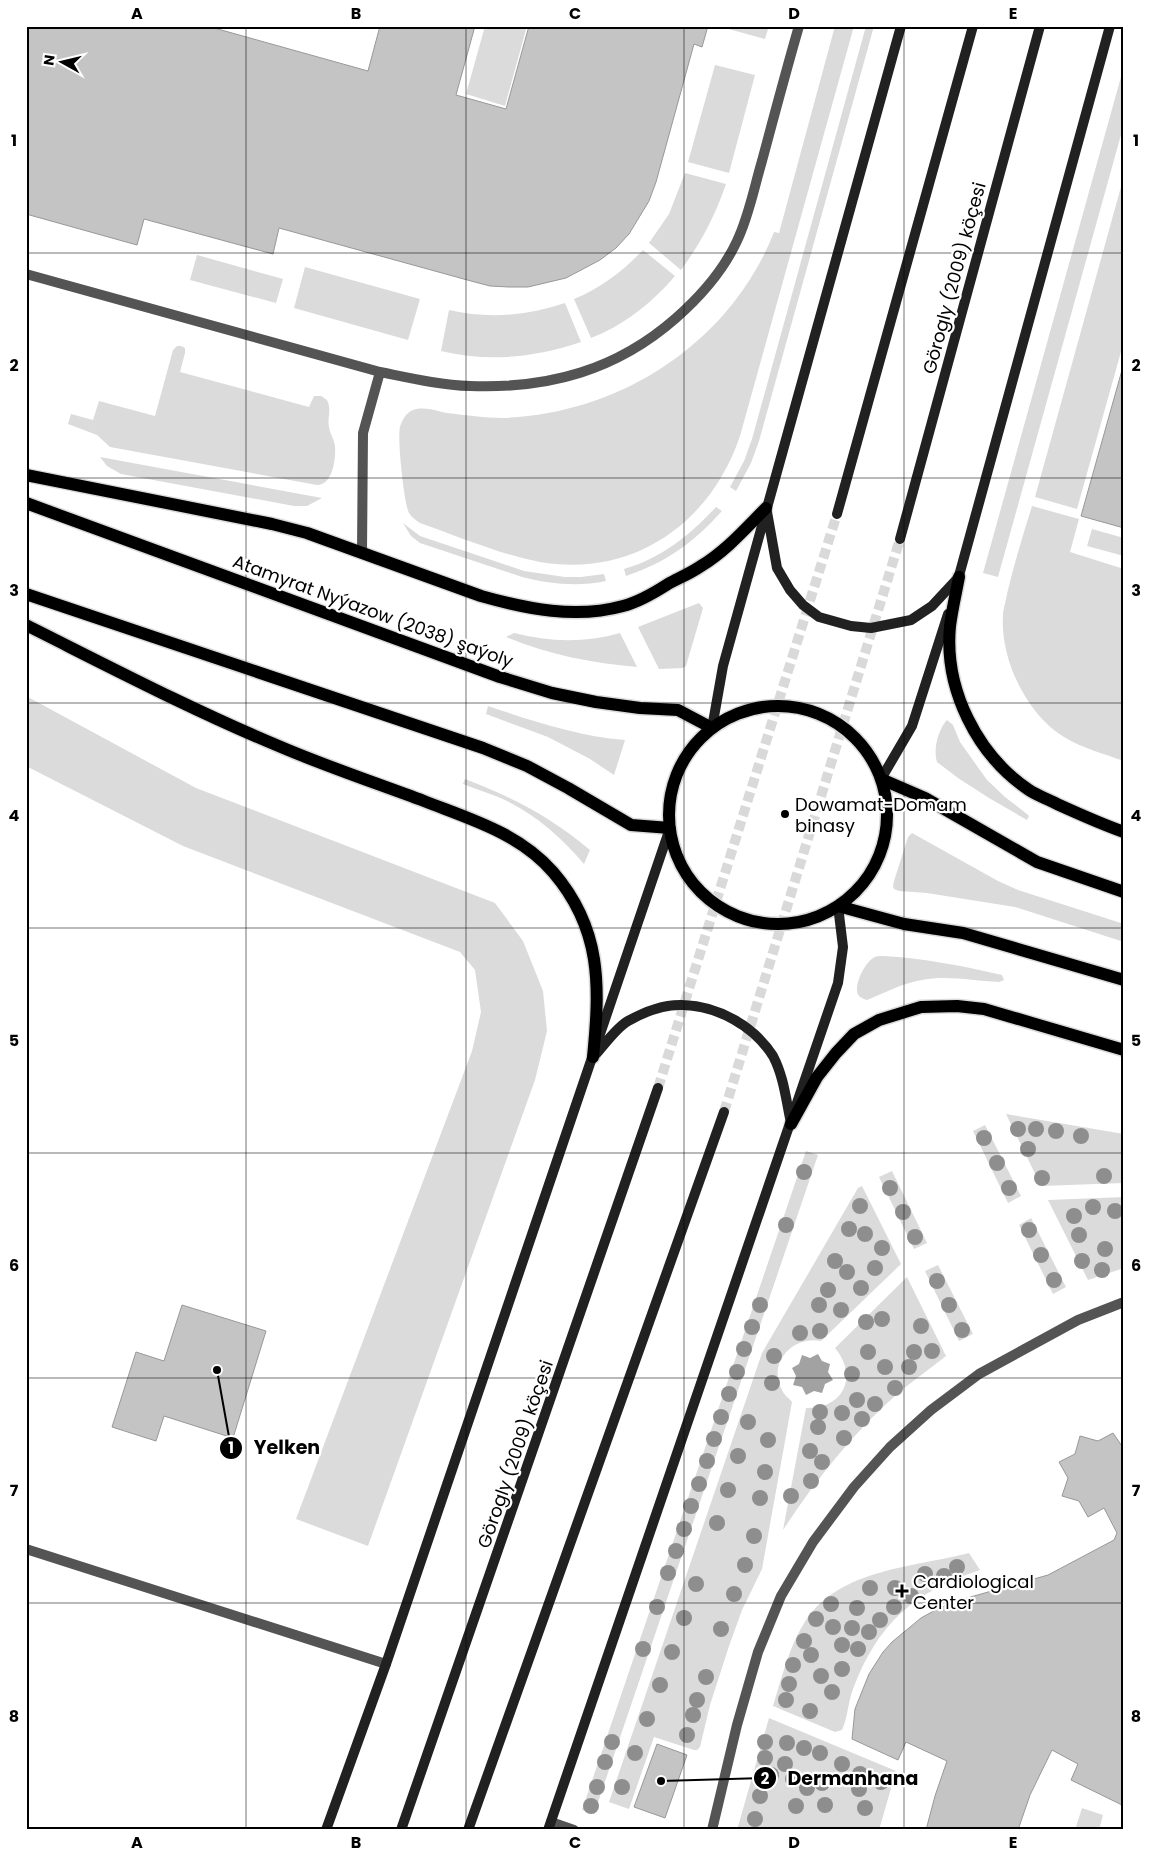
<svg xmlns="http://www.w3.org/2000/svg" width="1150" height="1856" viewBox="0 0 1150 1856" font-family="Poppins,sans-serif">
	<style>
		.green { fill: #dbdbdb }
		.water { fill: #a2a2a2 }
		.building { fill: #c4c4c4; stroke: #989898 }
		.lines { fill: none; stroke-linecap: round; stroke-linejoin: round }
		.secondary-tunnel { stroke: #d9d9d9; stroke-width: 10; stroke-dasharray: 10 5; stroke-linecap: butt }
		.primary-casing { stroke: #dbdbdb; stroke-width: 15 }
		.lane { stroke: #545454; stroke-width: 10 }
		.secondary { stroke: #212121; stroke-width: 10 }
		.primary { stroke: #000; stroke-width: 12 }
		.tree { fill: #8e8e8e }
		.grid { fill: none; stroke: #000; stroke-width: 1; stroke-opacity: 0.55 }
		.poi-dot { fill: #000; stroke: #fff; stroke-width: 2 }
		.labels { text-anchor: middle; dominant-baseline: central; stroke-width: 4.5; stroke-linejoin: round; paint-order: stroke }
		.street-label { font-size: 18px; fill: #000; stroke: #fff }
		.poi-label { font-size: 18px; fill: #000; stroke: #fff; text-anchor: start }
		.leader { fill: none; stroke: #000; stroke-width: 2 }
		.callout-dot { fill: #000; stroke: #fff; stroke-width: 2 }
		.mark-label { font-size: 15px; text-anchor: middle; font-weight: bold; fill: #fff }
		.callout-label { font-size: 19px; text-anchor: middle; font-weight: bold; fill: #000; stroke: #fff; stroke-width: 4.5; stroke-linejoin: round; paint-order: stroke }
		.neatline { fill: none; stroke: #000; stroke-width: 2 }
		.grid-label { font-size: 16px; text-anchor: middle; font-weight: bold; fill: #000 }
	</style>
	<rect width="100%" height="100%" fill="#fff"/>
	<path class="green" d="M485,26H527L505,106L466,94Z
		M725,26H769L765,39L725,28Z
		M835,26H854L740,436C711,523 633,578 540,562C502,555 457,536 420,523C416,520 412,518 409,513C404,504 397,437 400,427C402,420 406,413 413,410C424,406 437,411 447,413C466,415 485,418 503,418C621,414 731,342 774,232L779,233Z
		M866,26H874L759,441L751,463L736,491L730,487L744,461L752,439Z
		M715,65L755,75L729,173L688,162Z
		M1124,66V124L998,577L983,573Z
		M685,173L726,184C715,216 701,243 681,270L649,243L669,214Z
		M1124,176V341L1077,509L1035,497Z
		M643,250L675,276C653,302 623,326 591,338L574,299C601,288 623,271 643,250Z
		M197,255L283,279L276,303L190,280Z
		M305,267L420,299L408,340L294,308Z
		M565,303L581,342L578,343C532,358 487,362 441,351L449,310C488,319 527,316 565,303Z
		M177,346H181L185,348V353L180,372L309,407L314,396H321L327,400C332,410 327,418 329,427C330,434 334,439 335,446C336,458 333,485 317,485L110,447L97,435L68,424L71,414L93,420L99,401L155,416L173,350Z
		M100,457L322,498L307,506H294L121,474L107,466Z
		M1032,506L1079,519L1070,552L1124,569V761C1104,754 1082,748 1064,737C1027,715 1000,659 1003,616C1003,609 1006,601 1007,594C1014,564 1023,535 1032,506Z
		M716,507L722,511C693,543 667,562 626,576L624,569C662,558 690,535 716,507Z
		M403,523L420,536L524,571L565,577H581L604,574L606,581C578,587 549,584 522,577L420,543L411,536Z
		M1092,529L1124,538V556L1087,546Z
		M699,603L703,608L686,666L683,668L659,669L638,627Z
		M514,633C549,642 585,643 620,633L637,667C592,663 548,655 506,637Z
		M26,696L196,788L495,903L523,941L543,991L547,1031L535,1080L368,1546L296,1519L472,1051L481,1012L475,970L460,952L183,846L26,766Z
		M488,706C533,721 577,736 625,740L614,775L590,759L548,737L486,714Z
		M947,720L953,725L960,742L987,780L1005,797L1027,814L1029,816L1027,820L989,798L958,778L937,762C933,749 938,730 947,720Z
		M465,779C514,798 549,816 590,850L584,864C562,838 537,816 507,801C493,794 478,790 463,784Z
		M912,833L998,881L1018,890L1124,924V942L1015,907L927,893L899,891L894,889L893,886L894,881L908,837Z
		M883,956C923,958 963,966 1002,975L1004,980L999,982C973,981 948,975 922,980C902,983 885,993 867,1000C864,999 861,998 859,996C852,988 865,961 875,957C875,956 882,956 883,956Z
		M1006,1114L1124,1134V1183L1041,1186Z
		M985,1125L1021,1196L1008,1203L973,1131Z
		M806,1151L818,1155L594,1814L582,1810Z
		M892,1171L927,1243L914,1249L879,1177Z
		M862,1186L901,1264L821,1341C793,1335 767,1363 782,1390C784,1395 789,1398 792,1402L762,1569L742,1610L729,1646L710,1705L700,1747L697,1750H694L654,1737L629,1809L609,1802L762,1353L858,1188Z
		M1124,1197V1268L1088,1280L1048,1200Z
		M1031,1218L1066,1287L1053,1294L1019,1225Z
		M938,1265L973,1334L959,1341L925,1271Z
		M907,1277L946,1356C932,1367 917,1378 903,1389C856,1429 817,1478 783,1530L806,1408C843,1409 859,1377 835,1348Z
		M969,1553L980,1570C914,1592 878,1623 853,1689C848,1702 848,1717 842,1730L835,1732L773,1706C782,1677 789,1646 806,1620C840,1569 915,1567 969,1553Z
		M769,1718L896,1771L879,1830H737Z
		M1082,1808L1103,1815L1099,1830H1075Z"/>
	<path class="water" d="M818,1354L822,1361L830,1364L828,1372L833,1380L825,1384L822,1393L814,1391L806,1395L802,1387L793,1385L796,1376L792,1368L799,1364L802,1355L810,1358Z"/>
	<path class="building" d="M26,26H207L368,71L380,26H475L456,95L506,109L529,26H708L702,47L694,44L656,182L649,201L629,234L616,248L600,260L566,278L528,287H509L490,286L471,281L279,228L273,254L144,219L137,245L26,214Z
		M1124,363V528L1081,516Z
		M182,1305L266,1331L233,1438L164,1416L156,1441L112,1427L136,1352L164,1361Z
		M1113,1433L1124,1449V1806L1071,1780L1078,1764L1052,1750L1030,1795L1018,1830H926L935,1796L947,1761L906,1742L898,1760L852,1739L855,1709L869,1674L883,1652L892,1642L921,1618L939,1608L967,1598L1048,1575L1114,1540L1117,1533L1104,1508L1088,1517L1079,1501L1062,1496L1068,1478L1059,1462L1075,1454L1080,1436L1098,1441Z
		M657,1744L687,1755L665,1818L634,1807Z"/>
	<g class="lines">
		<path class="secondary-tunnel" d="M658,1088L837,514
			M724,1112L900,539"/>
		<g class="primary-casing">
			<path id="primary" d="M26,475L272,524L307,533L481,596C527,609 576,619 623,606C639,602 654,593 668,584C679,578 691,573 701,566C726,551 746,528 766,508
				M26,503L500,677L552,693L596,702L640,708L678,710L712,728
				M959,577C956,593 952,610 950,626C944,689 977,755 1029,790C1038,796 1048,799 1057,804C1079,814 1101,824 1124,832
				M26,594L483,748L527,766L568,788L631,825L670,828
				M26,625C110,667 194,711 281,747C328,767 376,783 424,801C470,819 519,833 553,872C602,929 600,986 593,1057
				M669 815a109 109 0 1 1 218 0a109 109 0 1 1-218 0Z
				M881,779L925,798L1037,862L1124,892
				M838,906L904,924L963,933L1124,980
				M791,1124L817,1077L836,1053L854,1034L879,1020L921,1007L957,1006L984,1009L1124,1050"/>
		</g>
		<path class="lane" d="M26,274L380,372C410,378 440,385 470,386C549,389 617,370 676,318C701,296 723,271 737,241C749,216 754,188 762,161C774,116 786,71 799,26
			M362,552L363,433L380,372
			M26,1549L386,1664
			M551,1822L574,1830
			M712,1830L737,1725L758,1652L781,1596L813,1542L854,1487L890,1447L931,1410L979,1374L1078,1320L1124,1302"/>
		<path class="secondary" d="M767,512L777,568L790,590L803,605L819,617L851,626L871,628L911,620L932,606L959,577
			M837,514L973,26
			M900,539L1040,26
			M957,583L1110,26
			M712,728L723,666L901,26
			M881,779L912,726L948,614
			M596,1054C605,1044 617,1027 628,1021C644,1012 664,1004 683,1005C718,1006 754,1026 773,1056C784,1077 786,1100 791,1123
			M326,1830L386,1664L670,828
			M401,1830L658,1088
			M468,1830L724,1112
			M548,1830L838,983L843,947L838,906"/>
		<use href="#primary" class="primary"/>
	</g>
	<g class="tree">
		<circle cx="1018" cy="1129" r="8"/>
		<circle cx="1036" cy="1129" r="8"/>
		<circle cx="1056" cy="1131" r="8"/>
		<circle cx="1081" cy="1136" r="8"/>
		<circle cx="984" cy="1138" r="8"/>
		<circle cx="1028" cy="1149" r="8"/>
		<circle cx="997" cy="1163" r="8"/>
		<circle cx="804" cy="1172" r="8"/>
		<circle cx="1104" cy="1176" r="8"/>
		<circle cx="1042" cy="1178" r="8"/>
		<circle cx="890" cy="1188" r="8"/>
		<circle cx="1009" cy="1188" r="8"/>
		<circle cx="860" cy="1206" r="8"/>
		<circle cx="1093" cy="1207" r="8"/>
		<circle cx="1115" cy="1211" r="8"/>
		<circle cx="903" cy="1212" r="8"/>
		<circle cx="1074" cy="1216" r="8"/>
		<circle cx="786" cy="1225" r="8"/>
		<circle cx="849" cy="1229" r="8"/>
		<circle cx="1029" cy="1230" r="8"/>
		<circle cx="865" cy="1234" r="8"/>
		<circle cx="1079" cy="1235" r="8"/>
		<circle cx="915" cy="1237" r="8"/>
		<circle cx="882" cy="1248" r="8"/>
		<circle cx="1105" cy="1249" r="8"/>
		<circle cx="1041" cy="1255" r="8"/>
		<circle cx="835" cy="1261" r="8"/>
		<circle cx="1082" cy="1261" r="8"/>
		<circle cx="875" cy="1268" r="8"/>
		<circle cx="1102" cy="1270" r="8"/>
		<circle cx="847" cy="1272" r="8"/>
		<circle cx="1054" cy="1280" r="8"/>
		<circle cx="937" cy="1281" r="8"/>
		<circle cx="861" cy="1288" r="8"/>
		<circle cx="828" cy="1290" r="8"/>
		<circle cx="760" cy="1305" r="8"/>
		<circle cx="819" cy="1305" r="8"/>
		<circle cx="949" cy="1305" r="8"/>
		<circle cx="841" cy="1310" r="8"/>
		<circle cx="882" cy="1319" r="8"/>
		<circle cx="866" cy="1322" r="8"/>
		<circle cx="921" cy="1326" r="8"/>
		<circle cx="752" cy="1327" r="8"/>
		<circle cx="962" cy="1330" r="8"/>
		<circle cx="820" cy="1331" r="8"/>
		<circle cx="800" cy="1333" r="8"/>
		<circle cx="744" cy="1349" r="8"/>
		<circle cx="932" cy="1351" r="8"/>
		<circle cx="868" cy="1352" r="8"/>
		<circle cx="914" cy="1352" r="8"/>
		<circle cx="774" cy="1356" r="8"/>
		<circle cx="885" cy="1367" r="8"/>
		<circle cx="909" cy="1367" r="8"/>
		<circle cx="737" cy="1372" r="8"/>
		<circle cx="852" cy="1374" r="8"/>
		<circle cx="772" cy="1383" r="8"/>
		<circle cx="895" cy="1388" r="8"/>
		<circle cx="729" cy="1394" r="8"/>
		<circle cx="857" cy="1400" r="8"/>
		<circle cx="875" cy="1404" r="8"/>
		<circle cx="820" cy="1412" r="8"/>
		<circle cx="842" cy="1413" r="8"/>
		<circle cx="721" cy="1417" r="8"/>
		<circle cx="862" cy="1419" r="8"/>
		<circle cx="748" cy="1422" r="8"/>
		<circle cx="818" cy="1427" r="8"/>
		<circle cx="844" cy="1438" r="8"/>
		<circle cx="714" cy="1439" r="8"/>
		<circle cx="768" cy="1440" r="8"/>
		<circle cx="810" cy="1451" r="8"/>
		<circle cx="738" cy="1456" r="8"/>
		<circle cx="707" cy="1461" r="8"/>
		<circle cx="822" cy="1462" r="8"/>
		<circle cx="765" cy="1472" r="8"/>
		<circle cx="811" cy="1481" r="8"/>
		<circle cx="699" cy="1484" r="8"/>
		<circle cx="728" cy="1490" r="8"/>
		<circle cx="791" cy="1496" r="8"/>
		<circle cx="760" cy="1498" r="8"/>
		<circle cx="691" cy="1506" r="8"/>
		<circle cx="717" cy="1523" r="8"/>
		<circle cx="684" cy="1529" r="8"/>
		<circle cx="754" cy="1536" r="8"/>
		<circle cx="676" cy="1551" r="8"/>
		<circle cx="745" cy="1565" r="8"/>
		<circle cx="957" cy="1567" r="8"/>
		<circle cx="668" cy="1573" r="8"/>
		<circle cx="925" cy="1574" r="8"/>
		<circle cx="944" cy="1576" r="8"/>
		<circle cx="696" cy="1584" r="8"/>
		<circle cx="870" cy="1588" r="8"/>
		<circle cx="895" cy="1588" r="8"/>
		<circle cx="734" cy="1594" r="8"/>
		<circle cx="911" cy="1596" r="8"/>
		<circle cx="831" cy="1604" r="8"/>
		<circle cx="657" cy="1607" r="8"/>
		<circle cx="894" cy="1607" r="8"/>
		<circle cx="857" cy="1608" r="8"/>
		<circle cx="684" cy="1618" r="8"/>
		<circle cx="816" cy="1619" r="8"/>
		<circle cx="880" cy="1620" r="8"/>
		<circle cx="833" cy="1627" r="8"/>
		<circle cx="852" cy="1628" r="8"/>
		<circle cx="721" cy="1629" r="8"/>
		<circle cx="869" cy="1632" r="8"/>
		<circle cx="804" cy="1641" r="8"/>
		<circle cx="842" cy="1645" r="8"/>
		<circle cx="643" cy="1649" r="8"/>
		<circle cx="858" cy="1649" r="8"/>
		<circle cx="672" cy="1652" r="8"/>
		<circle cx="811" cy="1655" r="8"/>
		<circle cx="793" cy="1665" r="8"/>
		<circle cx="842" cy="1669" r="8"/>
		<circle cx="821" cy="1676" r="8"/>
		<circle cx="706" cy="1677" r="8"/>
		<circle cx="789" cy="1684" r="8"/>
		<circle cx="660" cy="1685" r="8"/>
		<circle cx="832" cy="1692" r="8"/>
		<circle cx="697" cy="1700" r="8"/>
		<circle cx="786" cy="1700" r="8"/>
		<circle cx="810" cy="1711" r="8"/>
		<circle cx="693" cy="1715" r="8"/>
		<circle cx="647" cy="1719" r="8"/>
		<circle cx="687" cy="1735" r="8"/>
		<circle cx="612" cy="1742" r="8"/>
		<circle cx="765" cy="1742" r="8"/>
		<circle cx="787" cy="1743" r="8"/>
		<circle cx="804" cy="1748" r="8"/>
		<circle cx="635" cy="1753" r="8"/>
		<circle cx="820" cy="1753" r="8"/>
		<circle cx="765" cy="1758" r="8"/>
		<circle cx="605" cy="1762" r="8"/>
		<circle cx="785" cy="1764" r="8"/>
		<circle cx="842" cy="1764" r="8"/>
		<circle cx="860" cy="1774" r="8"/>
		<circle cx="771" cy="1775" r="8"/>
		<circle cx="793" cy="1779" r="8"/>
		<circle cx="881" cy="1782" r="8"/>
		<circle cx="822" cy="1783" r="8"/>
		<circle cx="597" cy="1787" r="8"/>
		<circle cx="622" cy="1787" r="8"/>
		<circle cx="807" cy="1788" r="8"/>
		<circle cx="859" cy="1789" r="8"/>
		<circle cx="760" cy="1796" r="8"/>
		<circle cx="825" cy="1805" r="8"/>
		<circle cx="591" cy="1806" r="8"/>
		<circle cx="796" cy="1806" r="8"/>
		<circle cx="865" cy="1808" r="8"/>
		<circle cx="755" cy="1819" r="8"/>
	</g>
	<path class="grid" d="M246,26V1830M466,26V1830M684,26V1830M904,26V1830M26,253H1124M26,478H1124M26,703H1124M26,928H1124M26,1153H1124M26,1378H1124M26,1603H1124"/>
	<g class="poi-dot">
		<circle cx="785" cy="814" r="5"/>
		<path d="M899.5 1583.5h5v5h5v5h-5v5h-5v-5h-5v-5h5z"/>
	</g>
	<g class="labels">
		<g class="street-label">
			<text transform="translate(954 278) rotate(-75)">Görogly (2009) köçesi</text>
			<text transform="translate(373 611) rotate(20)">Atamyrat Nyýazow (2038) şaýoly</text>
			<text transform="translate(515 1454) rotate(-71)">Görogly (2009) köçesi</text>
		</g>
		<g class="poi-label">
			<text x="795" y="804">Dowamat-Domam<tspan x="795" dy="21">binasy</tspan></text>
			<text x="913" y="1581">Cardiological<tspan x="913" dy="21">Center</tspan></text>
		</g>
	</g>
	<path class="leader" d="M217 1370L231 1448M661 1781L765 1778"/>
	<g class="callout-dot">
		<circle cx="217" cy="1370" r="5"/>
		<circle cx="661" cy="1781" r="5"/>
		<circle cx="231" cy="1448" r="12"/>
		<circle cx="765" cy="1778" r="12"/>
	</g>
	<g class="mark-label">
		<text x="231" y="1453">1</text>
		<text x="765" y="1784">2</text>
	</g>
	<g class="callout-label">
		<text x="287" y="1454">Yelken</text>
		<text x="853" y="1785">Dermanhana</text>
	</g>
	<rect width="1150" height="1856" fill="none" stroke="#ffffff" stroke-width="55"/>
	<g transform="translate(62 62) rotate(278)" stroke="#ffffff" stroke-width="4" paint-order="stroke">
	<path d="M0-4L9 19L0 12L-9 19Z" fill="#000000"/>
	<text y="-8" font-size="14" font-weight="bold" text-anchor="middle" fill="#000000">N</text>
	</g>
	<rect x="28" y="28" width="1094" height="1800" class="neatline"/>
	<g class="grid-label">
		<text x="137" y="19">A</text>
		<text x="356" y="19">B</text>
		<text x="575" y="19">C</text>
		<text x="794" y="19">D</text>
		<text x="1013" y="19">E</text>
		<text x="14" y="146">1</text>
		<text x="1136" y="146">1</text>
		<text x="14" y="371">2</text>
		<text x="1136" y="371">2</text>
		<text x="14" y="596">3</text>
		<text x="1136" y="596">3</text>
		<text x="14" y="821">4</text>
		<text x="1136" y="821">4</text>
		<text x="14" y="1046">5</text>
		<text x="1136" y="1046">5</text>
		<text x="14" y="1271">6</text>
		<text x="1136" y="1271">6</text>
		<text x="14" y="1496">7</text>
		<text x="1136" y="1496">7</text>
		<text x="14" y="1722">8</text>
		<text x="1136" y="1722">8</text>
		<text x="137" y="1848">A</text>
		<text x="356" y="1848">B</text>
		<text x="575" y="1848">C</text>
		<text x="794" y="1848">D</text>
		<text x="1013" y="1848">E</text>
	</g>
</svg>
